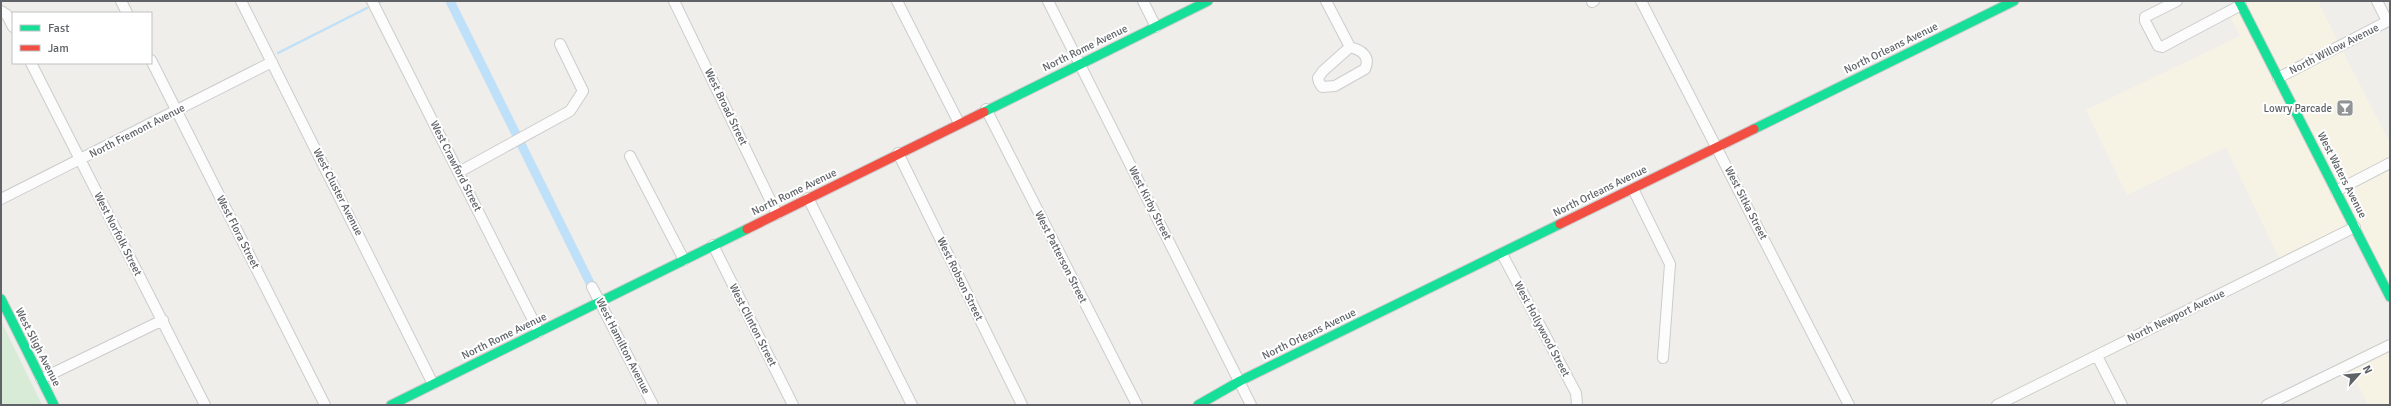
<svg xmlns="http://www.w3.org/2000/svg" width="2391" height="406" viewBox="0 0 2391 406" font-family="Signika,sans-serif">
	<style>
		.commercial { fill: #f7f3e4 }
		.green { fill: #d8ebd6 }
		.lines { fill: none; stroke-linecap: round; stroke-linejoin: round }
		.stream { stroke: #bfe0f9; stroke-width: 2.5 }
		.canal { stroke: #bfe0f9; stroke-width: 9 }
		.street-casing { stroke: #cbcccc; stroke-width: 12 }
		.fast-casing { stroke: #cacacb; stroke-width: 11 }
		.jam-casing { stroke: #cacacb; stroke-width: 11 }
		.street { stroke: #fdfcfc; stroke-width: 10 }
		.fast { stroke: #16e098; stroke-width: 9 }
		.jam { stroke: #f24e42; stroke-width: 9 }
		.labels { text-anchor: middle; dominant-baseline: central; stroke-width: 4; stroke-linejoin: round; paint-order: stroke }
		.street-label { font-size: 11px; fill: #5f6368; stroke: #fff }
		.poi-label { font-size: 11px; fill: #5f6368; stroke: #fff; text-anchor: end }
	</style>
	<rect width="100%" height="100%" fill="#efeeea"/>
	<path class="commercial" d="M2245,1H2318L2338,42L2281,71Z
		M2238,11L2349,226L2280,260L2226,147L2127,195L2086,110L2240,36L2230,16Z
		M2342,50L2390,143V158L2339,184L2285,79Z
		M2390,168V285L2343,192Z
		M2390,349V405H2368L2350,369Z"/>
	<path class="green" d="M1,321L42,405H1Z"/>
	<g class="lines">
		<path class="stream" d="M379,2L382,1
			M278,53L367,8"/>
		<path class="canal" d="M450,1L592,287"/>
		<g class="street-casing">
			<path id="street" d="M121,1L127,13
				M241,1L433,384
				M372,1L539,332
				M674,1L777,214
				M897,1L959,123
				M1048,1L1251,405
				M1143,1L1156,27
				M1326,1L1350,47
				M1641,1L1849,405
				M2177,1L2145,17V21L2158,46L2162,47L2241,5
				M2377,1L2387,21
				M1592,2L1594,1
				M1,11L7,15L13,27
				M1350,47C1361,50 1371,56 1365,69L1335,86L1322,87L1319,82L1318,78L1323,71Z
				M151,60L325,405
				M31,63L205,405
				M2278,78L2390,20
				M986,109L1137,405
				M898,153L1022,405
				M630,156L684,260
				M459,172L570,111L583,91L560,44
				M1633,189L1670,264L1663,358
				M2336,191L2390,163
				M808,198L912,405
				M1,199L272,62
				M713,245L793,405
				M1502,254L1576,393L1577,405
				M592,287L653,405
				M2097,356L2122,405
				M41,379L163,320
				M1997,405L2355,227
				M2267,405L2390,345"/>
		</g>
		<g class="fast-casing">
			<path id="fast" d="M2239,1L2390,297
				M984,112L1208,1
				M1754,129L2014,1
				M1,299L54,405
				M391,405L747,229
				M1198,405L1240,381L1560,224"/>
		</g>
		<g class="jam-casing">
			<path id="jam" d="M1560,224L1754,129
				M747,229L984,112"/>
		</g>
		<use href="#street" class="street"/>
		<use href="#fast" class="fast"/>
		<use href="#jam" class="jam"/>
	</g>
	<defs>
		<g id="bar-square" transform="scale(0.9)"><rect x="-9" y="-9" width="18" height="18" rx="4" fill="#919496" stroke="#fff"/><path d="M-6-5H6L.8 .8V4.5H3.5V6h-7V4.5H-.8V.8Z" fill="#fff"/></g>
	</defs>
	<g fill-rule="evenodd">
		<use href="#bar-square" x="2345" y="108"/>
	</g>
	<g class="labels">
		<g class="street-label">
			<text transform="translate(1085 48) rotate(-26)">North Rome Avenue</text>
			<text transform="translate(1891 48) rotate(-26)">North Orleans Avenue</text>
			<text transform="translate(2334 49) rotate(-27)">North Willow Avenue</text>
			<text transform="translate(726 107) rotate(64)">West Broad Street</text>
			<text transform="translate(137 131) rotate(-27)">North Fremont Avenue</text>
			<text transform="translate(456 166) rotate(63)">West Crawford Street</text>
			<text transform="translate(2342 175) rotate(63)">West Waters Avenue</text>
			<text transform="translate(1600 191) rotate(-26)">North Orleans Avenue</text>
			<text transform="translate(338 192) rotate(63)">West Cluster Avenue</text>
			<text transform="translate(794 192) rotate(-26)">North Rome Avenue</text>
			<text transform="translate(1150 203) rotate(63)">West Kirby Street</text>
			<text transform="translate(1746 203) rotate(63)">West Sitka Street</text>
			<text transform="translate(238 232) rotate(63)">West Flora Street</text>
			<text transform="translate(118 234) rotate(63)">West Norfolk Street</text>
			<text transform="translate(1061 257) rotate(63)">West Patterson Street</text>
			<text transform="translate(960 279) rotate(64)">West Robson Street</text>
			<text transform="translate(2176 316) rotate(-26)">North Newport Avenue</text>
			<text transform="translate(753 325) rotate(63)">West Clinton Street</text>
			<text transform="translate(1542 329) rotate(62)">West Hollywood Street</text>
			<text transform="translate(1309 334) rotate(-26)">North Orleans Avenue</text>
			<text transform="translate(504 336) rotate(-26)">North Rome Avenue</text>
			<text transform="translate(623 346) rotate(63)">West Hamilton Avenue</text>
			<text transform="translate(38 347) rotate(63)">West Sligh Avenue</text>
		</g>
		<g class="poi-label">
			<text x="2332" y="108">Lowry Parcade</text>
		</g>
	</g>
	<rect width="2391" height="406" fill="none" stroke="#5f6368" stroke-width="4"/>
	<rect x="12" y="12" width="140" height="52" fill="#ffffff" stroke="#bfc1c3"/>
	<rect x="20" y="25" width="20" height="6" fill="#16e098" stroke="#bfc1c3"/>
	<text x="48" y="32" font-size="12" fill="#5f6368">Fast</text>
	<rect x="20" y="45" width="20" height="6" fill="#f24e42" stroke="#bfc1c3"/>
	<text x="48" y="52" font-size="12" fill="#5f6368">Jam</text>
	<g transform="translate(2359 374) rotate(63)" stroke="#ffffff" stroke-width="3" paint-order="stroke">
	<path d="M0-3L7 15L0 10L-7 15Z" fill="#5f6368"/>
	<text y="-6" font-size="11" font-weight="bold" text-anchor="middle" fill="#5f6368">N</text>
	</g>
</svg>
